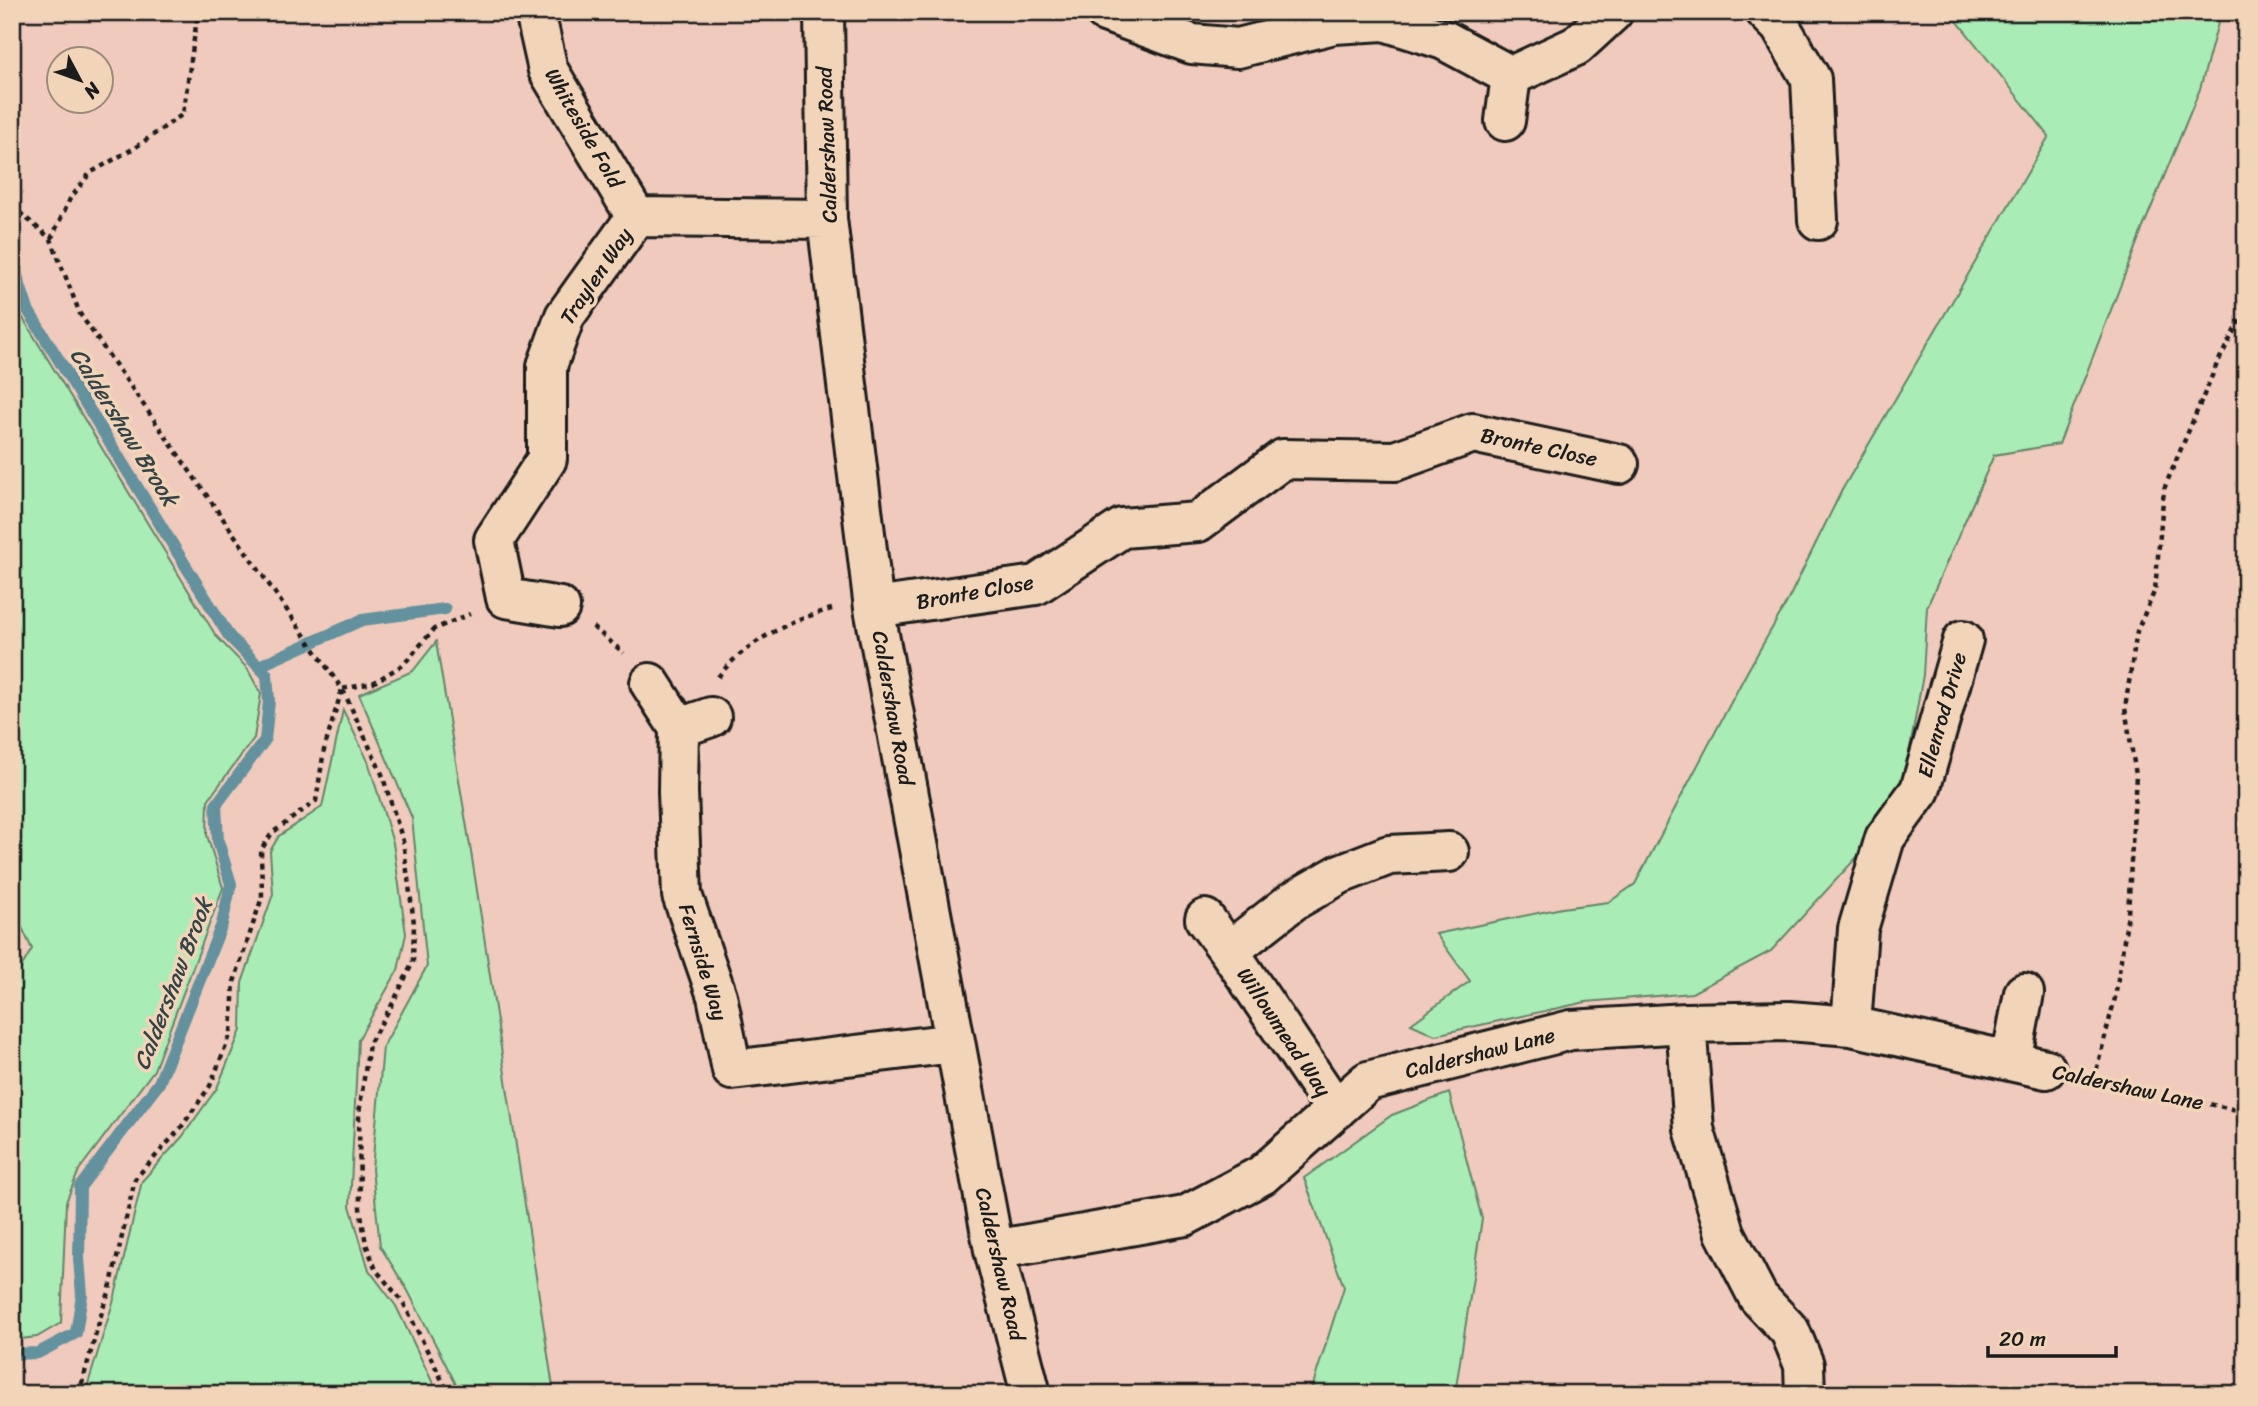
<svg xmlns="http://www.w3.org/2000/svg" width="2258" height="1406" viewBox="0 0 2258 1406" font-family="Sriracha,sans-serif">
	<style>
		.green { fill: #aaecb6; stroke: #638469; stroke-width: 2 }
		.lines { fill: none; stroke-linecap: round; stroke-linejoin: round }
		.stream { stroke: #63919d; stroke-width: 12 }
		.street-casing { stroke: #1c1c1c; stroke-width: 44 }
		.path { stroke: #1c1c1c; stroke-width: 4.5; stroke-dasharray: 5 5; stroke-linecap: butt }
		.street { stroke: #f2d5b9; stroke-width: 38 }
		.labels { text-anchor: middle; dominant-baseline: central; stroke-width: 7; stroke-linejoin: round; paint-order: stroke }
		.street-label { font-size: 21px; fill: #1c1c1c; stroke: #f2d5b9 }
		.water-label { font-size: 23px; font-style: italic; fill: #344347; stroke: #f2d5b9 }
	</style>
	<rect width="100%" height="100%" fill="#f0cabc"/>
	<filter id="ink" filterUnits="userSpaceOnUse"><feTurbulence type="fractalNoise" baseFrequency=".0143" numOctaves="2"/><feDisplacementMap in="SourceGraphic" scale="14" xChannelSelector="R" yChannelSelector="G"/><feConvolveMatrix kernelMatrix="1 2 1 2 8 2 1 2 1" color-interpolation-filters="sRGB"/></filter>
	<g filter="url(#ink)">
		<path class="green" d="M1950,12H2221L2200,89L2142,230L2059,444L1994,455L1927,607L1923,675L1904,782L1858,856L1771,951L1692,993L1586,1002L1435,1035L1411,1024L1470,981L1436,934L1562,908L1609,902L1635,884L1747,672L1787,602L1842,490L2049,136Z
			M12,295L18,310L216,636L247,668L261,694L254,738L208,800L207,835L223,888L154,1070L79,1170L66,1202L61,1323L37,1337L12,1340V983L32,949L12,906Z
			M436,642L472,858L554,1394H461L408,1291L380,1246L372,1169L383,1047L427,966L412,818L359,694L413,671Z
			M343,710L368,761L393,843L406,934L398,970L358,1040L350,1206L369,1270L396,1306L438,1394H85L115,1296L142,1181L182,1137L217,1088L241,1030L242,983L273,894L270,851L279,836L322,807Z
			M1449,1093L1482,1219L1455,1394H1310L1344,1287L1304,1178L1392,1115Z"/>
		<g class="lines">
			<path class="stream" d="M12,230L16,239L13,263L28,310L229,636L267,675L269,701L265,740L216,805L218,841L231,884L222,924L159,1083L80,1187L79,1259L82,1295L76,1333L38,1353L12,1354
				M259,666L362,620L445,609"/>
			<g class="street-casing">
				<path id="street" d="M535,12L548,70L636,217L827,219
					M824,12L827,219L874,608L994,1250L1031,1394
					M1105,12L1192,44L1238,48L1334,24L1384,21L1444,40L1511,76L1576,46L1613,12
					M1766,12L1780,26L1811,79L1818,220
					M1505,121L1511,76
					M560,607L506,598L494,540L547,459V366L565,316L636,217
					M874,608L1036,585L1122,528L1198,522L1283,459L1395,461L1473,433L1619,464
					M650,683L679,728L711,717
					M679,728L678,792L682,895L717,996L732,1070L954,1043
					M1205,919L1229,951
					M1686,1023L1694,1129L1725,1233L1758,1297L1790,1331L1804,1365L1805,1394
					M1851,1026L1858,929L1885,838L1920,790L1963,640
					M2011,1061L2024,993
					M1336,1110L1229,951L1293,901L1340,874L1389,855L1449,852
					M994,1250L1185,1216L1262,1175L1368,1081L1571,1030L1686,1023L1789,1021L1851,1026L2046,1069"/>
			</g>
			<path class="path" d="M12,206L51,239L80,314L342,689L373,683L404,664L434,629L470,614
				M51,239L70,199L90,173L136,147L183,114L198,12
				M593,627L624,653
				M718,677C746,641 791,620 835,608
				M343,690L382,774L403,841L414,923L413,962L393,1003L369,1044L359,1113L360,1208L366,1244L376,1270L403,1302L449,1394
				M2093,1079L2246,1112
				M2094,1079L2115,998L2128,914L2136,775L2125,708L2137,631L2155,590L2164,489L2217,364L2246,308
				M79,1394L103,1308L109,1293L135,1179L180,1129L210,1086L231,1033L234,982L262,897L261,850L272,833L316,801L324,750L342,689"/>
			<use href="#street" class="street"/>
		</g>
	</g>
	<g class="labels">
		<g class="street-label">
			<text transform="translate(584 128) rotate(60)">Whiteside Fold</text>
			<text transform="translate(827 145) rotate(-92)">Caldershaw Road</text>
			<text transform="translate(596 276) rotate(-56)">Traylen Way</text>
			<text transform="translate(1539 447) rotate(12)">Bronte Close</text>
			<text transform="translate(975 592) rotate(-10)">Bronte Close</text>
			<text transform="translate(893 708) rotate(80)">Caldershaw Road</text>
			<text transform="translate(1942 715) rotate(-74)">Ellenrod Drive</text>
			<text transform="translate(703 962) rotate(73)">Fernside Way</text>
			<text transform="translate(1284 1032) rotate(56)">Willowmead Way</text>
			<text transform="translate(1480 1053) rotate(-14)">Caldershaw Lane</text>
			<text transform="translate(2128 1087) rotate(12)">Caldershaw Lane</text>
			<text transform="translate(1000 1264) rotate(77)">Caldershaw Road</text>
		</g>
		<g class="water-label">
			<text transform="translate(124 427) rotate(58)">Caldershaw Brook</text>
			<text transform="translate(173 984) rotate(-69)">Caldershaw Brook</text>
		</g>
	</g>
	<rect width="2258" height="1406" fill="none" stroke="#f2d5b9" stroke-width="42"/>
	<rect x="21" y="21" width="2216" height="1364" fill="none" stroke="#1c1c1c" stroke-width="2.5" filter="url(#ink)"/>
	<g transform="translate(80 80) rotate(131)"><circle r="33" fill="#f2d5b9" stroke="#9c8b7a" stroke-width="2"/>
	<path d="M0-5L12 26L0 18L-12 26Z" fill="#1c1c1c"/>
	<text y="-10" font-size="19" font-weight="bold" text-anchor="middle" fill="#1c1c1c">N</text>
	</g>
	<path d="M1988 1346v10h128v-10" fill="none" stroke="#1c1c1c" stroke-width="3.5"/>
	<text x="1999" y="1346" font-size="21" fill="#1c1c1c" stroke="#f2d5b9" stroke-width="5" paint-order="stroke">20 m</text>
</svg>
